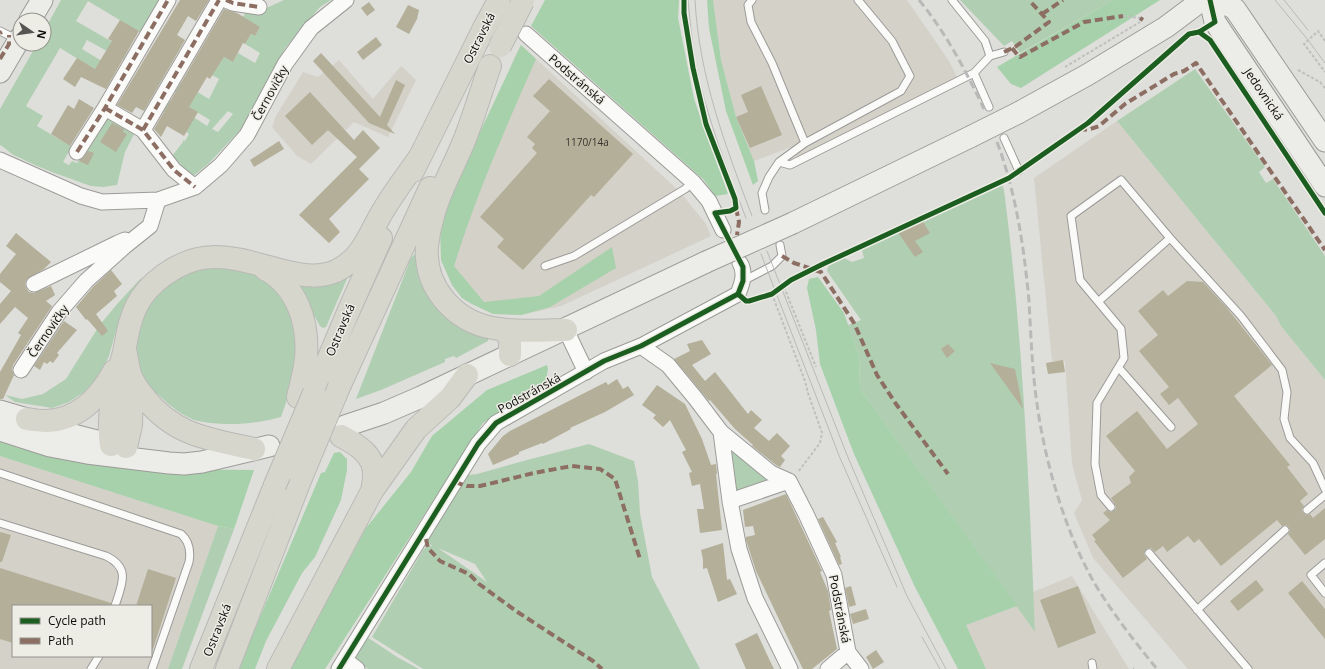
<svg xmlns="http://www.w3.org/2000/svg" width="1325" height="669" viewBox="0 0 1325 669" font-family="'Open Sans',sans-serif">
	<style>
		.built { fill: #d3d1c8; fill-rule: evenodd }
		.green { fill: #b0cfb2; fill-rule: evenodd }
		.forest { fill: #a6d1ab }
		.building { fill: #b4af99 }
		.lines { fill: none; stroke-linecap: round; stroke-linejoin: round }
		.service-casing { stroke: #9c9b99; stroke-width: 9 }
		.minor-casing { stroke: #9c9b99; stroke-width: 17 }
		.secondary-casing { stroke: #9c9b99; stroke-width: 23 }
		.trunk-casing { stroke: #b9b9b7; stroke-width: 24 }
		.path { stroke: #c0bfbf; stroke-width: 2; stroke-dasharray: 3 2; stroke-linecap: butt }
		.service { stroke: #fafaf9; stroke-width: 7 }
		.minor { stroke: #fafaf9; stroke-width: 15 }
		.secondary { stroke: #ecece8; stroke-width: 21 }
		.trunk { stroke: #d6d6cc; stroke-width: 22 }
		.tram { stroke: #b9b9b9; stroke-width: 1 }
		.rail { stroke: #b9b9b9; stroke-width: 3; stroke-dasharray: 8 4; stroke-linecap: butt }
		.secondary-bridge-casing { stroke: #9c9b99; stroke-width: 23; stroke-linecap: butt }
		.trunk-bridge-casing { stroke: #b9b9b7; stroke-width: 24; stroke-linecap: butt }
		.secondary-bridge { stroke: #ecece8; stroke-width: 21 }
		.trunk-bridge { stroke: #d6d6cc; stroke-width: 22 }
		.quiet { stroke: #8d6e63; stroke-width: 4; stroke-dasharray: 8 4; stroke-linecap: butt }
		.cycleway-casing { stroke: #edece5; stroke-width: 8 }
		.cycleway { stroke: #1b5e20; stroke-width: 5 }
		.labels { text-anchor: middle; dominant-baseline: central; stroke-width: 3; stroke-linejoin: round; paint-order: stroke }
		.number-label { font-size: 10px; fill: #36342d }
		.street-label { font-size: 12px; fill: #0c0b09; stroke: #edece5 }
	</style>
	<rect width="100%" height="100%" fill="#dededa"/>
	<path class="built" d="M713,0H907L949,61L957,77L798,158L791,147L754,161L736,117L721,60Z
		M521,45L680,192L706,224L711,236L561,306L521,315L493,314L472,304L462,298L452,285L441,260L514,58Z
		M339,60L373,99L401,66L416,80L388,137L354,122L311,164L297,156L272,127L276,116L303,72L318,77Z
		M1117,121L1276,316L1281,326L1325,380V669H1188L1093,558L1074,513L1082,500L1072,464L1065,361H1052L1034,178Z
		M0,456L218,526L168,669H0ZM13,606H151V656H13Z
		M1072,576L1129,669H986L965,625L1017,606L1035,631L1033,592Z"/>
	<path class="green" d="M61,0H163L143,34L88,1L76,21L128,51L123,60L87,40L82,49L110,66L111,79L60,48L26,106L43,116L37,126L72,147L70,150L76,153L75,156L68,153L63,162L69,165L72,161L77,163L106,117L134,134L125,152L117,185L103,187L91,186C66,177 41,169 18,157C10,154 6,148 0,145V109L37,44H44V31Z
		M284,0H331L320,7L286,47L274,68L252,115L244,126L208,164L193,176H188L180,171L181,164L172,156L183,142V140L185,141L189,134L163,111L169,101L207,126L210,120L185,105L188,100L175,92L181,82L209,99L219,79L207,72L213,63L218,66L224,57L233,62L238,53L255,63L260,53L245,44L251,34L255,36L260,27L243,17L249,7L262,10ZM228,111L233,114L218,132L212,129Z
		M960,0H1113L1020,53L1012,41L1004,46Z
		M1195,69L1265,167L1259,172L1266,183L1273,179L1325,256V380L1281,326L1276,316L1117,121Z
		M1002,184L1004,190C1023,336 1029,484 1035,632L860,389L859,356L848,325L861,320L827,271L829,264L844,258L852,262L864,258L862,250L897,231Z
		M417,252L488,338V341L456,358L454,356L445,359V362L381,390L356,399L411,258Z
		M237,266L263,276L284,296L297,322L299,352L290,391L281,417C256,424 230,426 204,422C200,421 194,421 190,418C177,412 168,404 158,394L152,398L136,361V335L144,308L161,287L185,270Z
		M350,272L326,327L323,328L320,326L295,282Z
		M142,277L121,313L109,356L104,367L98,377L84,392L69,402L52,408L15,402L5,395L22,399L43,394L66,379L99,326L118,303Z
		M589,444L634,461L638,481L640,513L652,577L700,669H423L372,637L423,550L426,547L432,546L427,541L468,475L477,474L527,460ZM438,548L475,564L487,582Z
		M732,451H735L770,478L767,484L743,494L734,490L730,455Z
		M218,526L234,529L182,669H168Z
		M367,637L397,657L419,669H368L359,662L356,657L357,651Z"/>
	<path class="forest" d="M545,0H679L678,18L694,99L728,194L715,196L704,180L531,26Z
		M707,0H713L721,60L736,117L754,161L758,181L753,185L726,111L709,28Z
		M1113,0H1160L1021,88L1011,84L997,67Z
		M521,45L536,59C506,127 476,195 454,266L484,302L539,296L612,247L616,268L550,307L521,315L493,314L472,304L462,298L452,285L441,260L440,229L455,185Z
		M818,277L844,313L859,356L860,389L1017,606L966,625L986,669H958L915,587L854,454L820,364L816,330L807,288L809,279Z
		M547,365L548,369L546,380L532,396L483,423L325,669H290L366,528L411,472L432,436L487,390Z
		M0,439L148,469L254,470L234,529L218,526L0,456Z
		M340,452L347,459V470L341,500L315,557L302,573L266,641L255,669H238L321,473L325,472L334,453Z"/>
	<path class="building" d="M180,0H209L196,21L188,16L177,35L185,40L144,111L136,107L132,113L117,105Z
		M369,2L375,10L367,16L361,8Z
		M408,5L419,10L417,19L409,34L396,27Z
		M224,9L237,13L260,27L255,36L251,34L245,44L243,43L233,62L224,57L210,79L207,77L189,107L198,112L184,136L167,126L161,137L154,129Z
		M120,20L139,31L106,89L81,77L75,87L63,79L77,58L95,69L112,41L108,39Z
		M376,37L382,45L363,60L357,52Z
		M321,53L380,117L396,80L405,85L387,125L395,134L369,123L313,61Z
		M549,79L633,154L594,197L591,195L523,270L497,247L504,239L480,217L537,153L532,148L535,144L527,137L550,111L533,96Z
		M761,86L782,135L750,148L736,117L748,112L741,95Z
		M310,92L354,140L363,130L380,148L359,169L369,179L329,219L340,232L329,243L299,215L357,157L328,130L312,145L285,116Z
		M79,99L94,108L70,146L51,134L68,105L74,109Z
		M112,123L124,129L123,132L127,134L116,152L100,142Z
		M279,141L284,149L254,167L250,160Z
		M88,151L94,153L88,165L79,161L84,157Z
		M922,220L930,233L915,241L923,252L915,257L897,231L905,227L906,228Z
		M16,233L51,262L44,269L27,279L25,283L26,288L29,292L34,293L51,286L55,295L46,301L52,306L13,365L12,370L14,375L3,399H0V372L21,335L18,333L28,318L15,307L0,324V304L11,291L0,282V274L16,254L6,246Z
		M111,270L122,284L114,291L117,296L96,314L108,331L102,336L87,319L86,320L76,307L93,287Z
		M1187,281L1203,282L1227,308L1272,365L1234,396L1290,465L1287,467L1308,494L1300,501L1304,506L1302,509L1303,513L1306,515L1310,514L1313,518L1325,508V539L1305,555L1288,534L1290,531L1289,527L1286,525L1282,526L1277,520L1221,566L1199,539L1194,543L1188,536L1167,552L1163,546L1155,552L1151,548L1146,549L1144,554L1147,559L1123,578L1094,541L1096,540L1092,535L1110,520L1103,513L1107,510L1111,512L1116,509V506L1111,498L1131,483L1129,477L1135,471L1106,436L1137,411L1167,449L1198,424L1178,398L1169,405L1160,394L1169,387L1139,351L1158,335L1138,311L1163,290L1168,296Z
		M64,321L77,330L57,353L59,355L53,363L50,361L47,364L44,362L40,370L34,366Z
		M702,340L711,354L692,365L705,381L715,372L748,414L751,410L762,420L754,428L769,441L777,433L790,446L781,456L785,460L780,467L776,465L752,446L753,445L735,429L710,400L709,401L674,359L690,351L687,344Z
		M948,344L955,351L947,358L941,349Z
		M1063,360L1065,372L1048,374L1046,363Z
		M990,363L1015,369L1023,409Z
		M617,379L623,389L628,386L634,395L605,412L570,428L571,429L543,444L542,443L519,452V454L493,465L488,454L503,436L510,431L606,382L608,385Z
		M657,385L685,404L702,439L711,465L716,464L717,474H716L722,530L700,533L697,509H704L700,484L692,486L689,473L692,472L682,452L686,450L670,420L663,427L653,418L656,415L642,405Z
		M786,494L822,571L820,572L828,591L831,610L829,611L837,649L812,669H803L795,653L756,571L746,540V537L755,535L753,526L745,527L743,510Z
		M823,517L837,542L835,543L841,557H840L842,564L839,565L818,519Z
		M0,532L11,535L2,562H0Z
		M723,543L727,580L730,579L737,594L718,602L707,568L703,569V560L701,550Z
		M0,568L111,603L110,606H13V643L0,639Z
		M148,569L176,578L153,649H151V606H136Z
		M1256,580L1264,590L1238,611L1230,601Z
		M1302,581L1325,609V639L1288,593Z
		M851,586L856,605L849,607L845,588Z
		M1078,586L1096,633L1058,648L1040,600Z
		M866,609L869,619L853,624L850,614Z
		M757,633L770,661L774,669H746L735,644Z
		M876,650L884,662L873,669L866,657Z"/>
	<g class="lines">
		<g class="service-casing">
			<path id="service" d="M752,0L748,5L751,22L772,63L805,143
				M952,0L985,41L990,56
				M0,31L16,39
				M974,73L989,107
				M1004,138L1019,171
				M779,162L790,165L974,73L990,56L1004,52
				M765,210L762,193L769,177L779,162L805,143L901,91L910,76L892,41L858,0
				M545,266L574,256L685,189L693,182
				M743,281L772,266L782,256L780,245
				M1099,301L1170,238
				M1119,368L1171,427
				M0,473L181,534C189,541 191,551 189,562L152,669
				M1111,507L1101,495L1095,464L1097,403L1124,358L1121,329L1080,280L1071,216L1121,180L1170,238L1241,316L1282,370L1287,392L1284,419L1290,438L1313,463L1325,489
				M1307,510L1325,495
				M0,523L106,556C131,568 122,584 115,606
				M1149,553L1248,669
				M1325,563L1311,575L1325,593
				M1197,610L1285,530
				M1092,663L1093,669
				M91,669L99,656"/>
		</g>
		<g class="minor-casing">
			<path id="minor" d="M226,0L233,3L259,7
				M526,34L693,182L709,201L723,230
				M105,108L143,130L174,170L195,187
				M143,130L219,0
				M77,152L105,108L168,0
				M0,160L81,196L102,202L158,200L195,187L221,165L247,135L285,64L311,28L346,0
				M34,284L118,243L125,240
				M566,330L586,372
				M641,346L668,365L696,399L721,432L730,501L739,549L755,598L790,669
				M21,370L59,312L86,281L125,246L150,226L158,200
				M721,432L771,473L789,481L806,514L834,575L848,652L861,669
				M730,501L789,481
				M345,660L357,669
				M339,669L478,444L496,423L604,361L641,346L738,294C742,284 746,273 740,263
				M828,669L848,652"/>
		</g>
		<g class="secondary-casing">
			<path id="secondary" d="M1210,0L1215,22L1325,186
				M1219,0L1235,9L1325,141
				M30,20L42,0
				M0,72L20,38
				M1018,113L1087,75L1166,27L1202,0
				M793,223L970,137
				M0,411L27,419L50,429L108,444
				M345,426L384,413L421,397L706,262
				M0,430L50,446L87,453L169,463L184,464L202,462L269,446"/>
		</g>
		<g class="trunk-casing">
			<path id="trunk" d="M490,66C481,91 474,116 464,141C454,166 440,189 433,216C430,226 428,236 427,246C424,287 454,321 493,328C517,333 542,330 566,330
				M413,171L483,30
				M265,269C297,286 309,323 306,358C305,371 301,384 298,397
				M504,330L510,339V355
				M125,350C127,358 128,367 130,374C133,383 139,391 145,398C175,436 209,439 254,449
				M339,387L430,188
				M314,393L349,310L381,238
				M27,419C33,420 40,421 46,421C78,420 100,397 114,371
				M341,436C356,444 375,455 374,475C374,480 373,486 372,491
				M111,445C108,427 111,402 115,385C117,372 123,360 125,347C130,316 137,294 164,275C208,243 241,261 288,272C304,276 320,278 336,271C361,259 367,239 380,216C391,196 406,177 419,158
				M126,447L131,425L132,379
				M201,669L275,485
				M227,669L301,478
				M278,669L372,491L416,429L450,398L467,375"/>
		</g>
		<path class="path" d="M1123,16L1140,18
			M1325,41L1318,31L1304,44L1325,72
			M1065,67L1140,22
			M1298,70L1320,82L1325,88
			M1027,166L1088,123L1189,34L1199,32L1204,36
			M1317,201L1325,213
			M784,287L816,367
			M772,294L805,381L808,393L822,433L820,443L798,472
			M749,301L772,294L791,280L823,264L1012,176"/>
		<use href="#service" class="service"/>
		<use href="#minor" class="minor"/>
		<use href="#secondary" class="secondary"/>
		<use href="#trunk" class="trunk"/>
		<path class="tram" d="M688,0C690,20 692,41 695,61C706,115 726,167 746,218
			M695,0C699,76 725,145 752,216
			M1275,0L1308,40L1325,63
			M1284,0L1308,30
			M767,251L847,455L907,596L946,669
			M761,254L840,458L897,587
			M922,637L940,669"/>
		<path class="rail" d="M919,0C946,33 966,71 984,109
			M997,142C1016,193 1024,247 1029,301C1031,336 1032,370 1037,404C1045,462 1065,532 1095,584C1113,614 1135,642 1157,669
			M1133,669H1134"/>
		<g class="secondary-bridge-casing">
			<path id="secondary-bridge" d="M970,137L1018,113
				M706,262L793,223"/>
		</g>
		<g class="trunk-bridge-casing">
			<path id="trunk-bridge" d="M483,30L499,0
				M500,46L523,1
				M301,478L339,387
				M275,485L314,393"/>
		</g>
		<use href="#secondary-bridge" class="secondary-bridge"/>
		<use href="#trunk-bridge" class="trunk-bridge"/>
		<path class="quiet" d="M226,0L233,3L259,7
			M1042,14L1063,0
			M1140,18L1143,20
			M0,33L2,32
			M1012,48L1016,53L1020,57L1084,22L1123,16
			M1004,52L1015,47L1049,22L1029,0
			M0,59L9,44V35
			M105,108L143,130L174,170L195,187
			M1079,129L1088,130L1099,126L1125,104L1174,74L1184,71L1196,63L1325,250
			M143,130L219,0
			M77,152L105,108L168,0
			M736,208L739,222L737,235
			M782,256L794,263L821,272L854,323L877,375L896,404L948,474
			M455,482L467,486H480L534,473L572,466L600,469L615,479L640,559
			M426,539L428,548L440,561L469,574L479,584L516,611L593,661L602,669"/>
		<g class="cycleway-casing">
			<path id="cycleway" d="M1199,32L1210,40L1325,213
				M738,294L746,301H749L772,294L791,280L823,264L1009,178L1088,123L1189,34L1199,32L1215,22L1210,0
				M339,669L478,444L496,423L604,361L641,346L738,294L743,281V267L715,213L730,211L736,208L735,199L706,124L693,68L684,13V0"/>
		</g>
		<use href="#cycleway" class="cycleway"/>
	</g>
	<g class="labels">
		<g class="number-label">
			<text x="587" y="142">1170/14a</text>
		</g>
		<g class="street-label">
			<text transform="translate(479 38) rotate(-63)">Ostravská</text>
			<text transform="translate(577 79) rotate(41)">Podstránská</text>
			<text transform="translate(270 93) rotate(-61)">Černovičky</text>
			<text transform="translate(1264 94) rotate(56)">Jedovnická</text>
			<text transform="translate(340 330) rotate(-67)">Ostravská</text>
			<text transform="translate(48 331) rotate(-55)">Černovičky</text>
			<text transform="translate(529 393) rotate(-29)">Podstránská</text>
			<text transform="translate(840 609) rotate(79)">Podstránská</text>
			<text transform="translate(217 630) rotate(-68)">Ostravská</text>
		</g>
	</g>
	<rect x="12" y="605" width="140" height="52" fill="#edece5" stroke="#93928d"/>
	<rect x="20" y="618" width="20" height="6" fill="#1b5e20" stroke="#93928d"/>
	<text x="48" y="625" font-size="12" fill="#0c0b09">Cycle path</text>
	<rect x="20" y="638" width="20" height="6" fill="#8d6e63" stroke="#93928d"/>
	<text x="48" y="645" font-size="12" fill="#0c0b09">Path</text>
	<g transform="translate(32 32) rotate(103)"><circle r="19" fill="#edece5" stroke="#93928d"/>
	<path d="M0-3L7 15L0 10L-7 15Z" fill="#565552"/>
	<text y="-6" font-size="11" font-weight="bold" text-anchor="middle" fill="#0c0b09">N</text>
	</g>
</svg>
